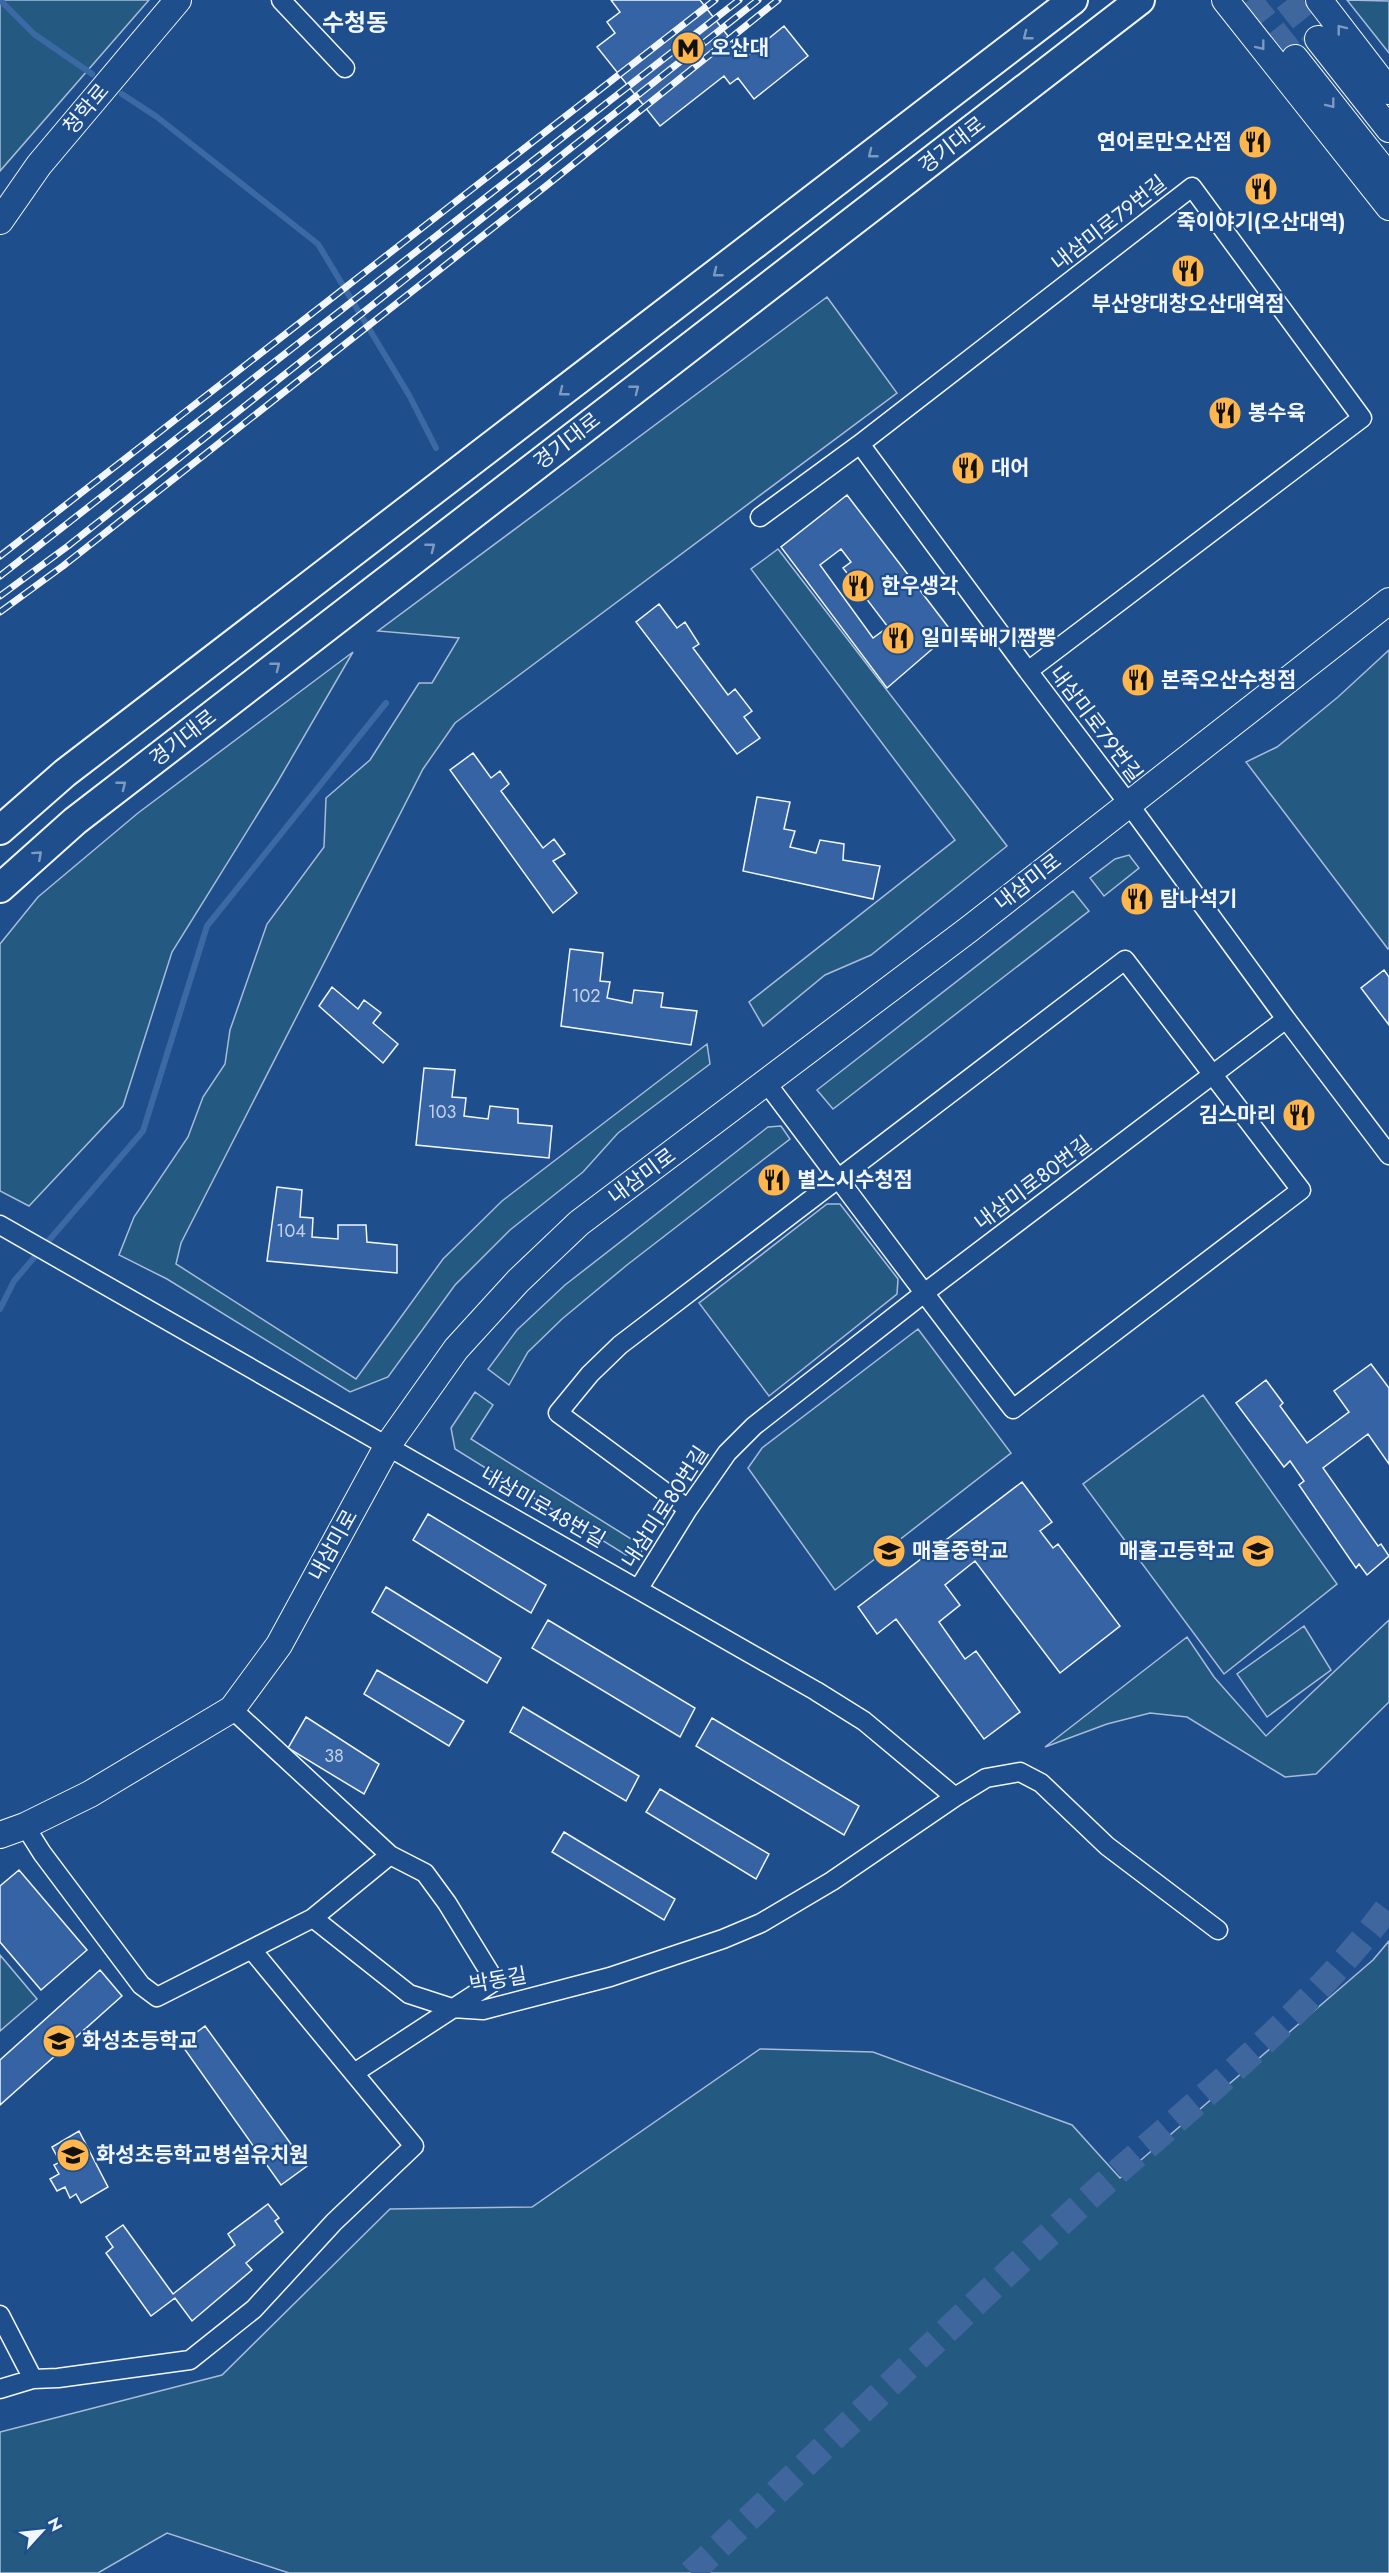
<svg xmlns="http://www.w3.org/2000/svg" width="1389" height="2573" viewBox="0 0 1389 2573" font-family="Jost,'Noto Sans KR',sans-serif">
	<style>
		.green { fill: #245a82; stroke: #a8bbd7; stroke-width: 1.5 }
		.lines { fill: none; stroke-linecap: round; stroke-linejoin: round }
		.stream { stroke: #3b69a3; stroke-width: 6 }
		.building { fill: #3563a3; stroke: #f2f6ff; stroke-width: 1.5; fill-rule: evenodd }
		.secondary-tunnel { stroke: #3f679d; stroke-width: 26; stroke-dasharray: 26 13; stroke-linecap: butt }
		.street-casing { stroke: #f2f6ff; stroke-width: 21 }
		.secondary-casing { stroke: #f2f6ff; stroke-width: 28 }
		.primary-casing { stroke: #f2f6ff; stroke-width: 32 }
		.street { stroke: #1f4e8c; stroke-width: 18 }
		.secondary { stroke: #1f4e8c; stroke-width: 26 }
		.primary { stroke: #1f4e8c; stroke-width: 28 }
		.rail-casing { stroke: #f2f6ff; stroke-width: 7 }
		.rail { stroke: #1f4e8c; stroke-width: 4.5; stroke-dasharray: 14; stroke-linecap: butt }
		.oneway { stroke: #7e9ac0 }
		.labels { text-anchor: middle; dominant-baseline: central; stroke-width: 4.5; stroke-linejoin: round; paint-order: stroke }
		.number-label { font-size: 18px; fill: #c3d1e8 }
		.poi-label { font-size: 21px; font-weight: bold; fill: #f2f6ff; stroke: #1f4e8c; text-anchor: start }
		.street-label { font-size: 21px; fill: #f2f6ff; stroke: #1f4e8c }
		.quarter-label { font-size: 24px; font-weight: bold; fill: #f2f6ff; stroke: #1f4e8c }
	</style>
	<rect width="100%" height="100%" fill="#1f4e8c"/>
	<path class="green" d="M0,0H149L0,171Z
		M1347,0L1389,1V53Z
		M827,297L897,393L455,723L423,769L181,1243L176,1264L356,1379L443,1259L502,1201L707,1044L710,1064L618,1133L583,1172L510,1230L455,1285L388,1377L350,1392L167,1279L119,1255L134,1217L188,1137L203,1097L225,1064L230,1030L267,924L324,847L326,798L370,760L419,683H432L459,638L378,631Z
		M778,549L1007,846L871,955L825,975L763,1026L749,1002L955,840L751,569Z
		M1389,650V948L1388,949L1246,762L1277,747L1338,697Z
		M353,652L277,783L172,952L123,1106L29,1206L0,1191V944L38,897L138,813Z
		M1129,855L1139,868L1104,896L1090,878L1115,859Z
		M1073,891L1089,911L833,1109L817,1090Z
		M781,1126L790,1139L627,1265L562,1319L528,1352L509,1385L488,1369L517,1330L565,1285L768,1127Z
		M827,1204H840L898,1279L897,1294L769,1396L699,1303Z
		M918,1329L1011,1453L835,1590L748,1468L762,1448Z
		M475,1392L493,1405L471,1439L644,1547L640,1554L626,1555L455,1449L451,1428Z
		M1203,1395L1337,1584L1224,1674L1083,1484Z
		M1389,1620V1702L1316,1774L1285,1777L1187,1717L1150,1713L1107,1724L1045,1747L1187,1637L1214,1677L1266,1736Z
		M1304,1626L1331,1670L1267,1717L1237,1674Z
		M1389,1941V2573H289L167,2533L98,2573H0V2432L222,2375L390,2209L532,2207L760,2049L873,2052L1072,2125L1120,2178L1373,1960Z
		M0,1955L37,1999L0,2031Z"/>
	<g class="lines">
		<path class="stream" d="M0,0L34,34L92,74
			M122,94L157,117L318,244L409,395L436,448
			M0,1309L14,1281L143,1131L207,926L386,703"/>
	</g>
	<path class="building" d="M611,0H700L745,58L784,26L808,56L754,99L738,78L730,84L724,76L660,126L597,47L615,33L607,22L620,12Z
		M847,495L952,632L887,688L781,547ZM841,549L851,562L843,568L888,627L873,638L820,565Z
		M659,604L677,628L685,622L699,644L693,648L728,695L735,689L752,711L744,717L760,738L737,754L636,622Z
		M473,753L491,778L500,771L509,784L501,791L543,848L554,839L565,854L553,861L577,893L553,913L450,770Z
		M757,797L790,802L784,829L795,831L790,847L816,853L820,840L844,844L843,860L880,866L873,899L743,871Z
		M570,949L603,953L600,981L610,982L607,998L632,1003L634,990L663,993L661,1007L697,1011L691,1045L561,1026Z
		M1384,970L1389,977V1025L1361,988Z
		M332,987L358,1009L364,1000L381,1013L373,1023L398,1044L383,1063L319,1006Z
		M424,1068L455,1070L452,1097L466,1098L464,1116L488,1119L490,1106L518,1109V1123L552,1126L549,1158L416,1145Z
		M277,1187L302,1190L300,1217L313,1218L312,1237L338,1239V1225H366L367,1242L397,1245V1273L267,1261Z
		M1371,1364L1389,1388V1464L1368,1434L1323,1468L1378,1546L1381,1544L1389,1556L1367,1575L1359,1564L1356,1568L1299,1485L1304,1481L1290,1461L1284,1467L1236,1403L1266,1380L1283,1403L1280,1406L1307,1443L1349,1412L1334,1391Z
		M1022,1482L1052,1522L1040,1531L1053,1548L1058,1544L1120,1626L1060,1673L975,1561L945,1585L960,1605L939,1622L965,1659L976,1651L1020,1712L984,1739L896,1619L877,1634L858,1607Z
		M428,1514L546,1585L531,1613L413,1540Z
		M386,1587L501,1658L487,1683L372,1612Z
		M548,1620L695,1708L680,1737L532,1648Z
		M377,1670L464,1721L449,1746L364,1694Z
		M523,1707L639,1776L626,1801L510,1732Z
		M306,1717L379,1764L364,1794L288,1748Z
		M712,1718L859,1806L844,1835L696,1746Z
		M660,1789L769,1854L756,1879L646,1812Z
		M564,1832L675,1899L664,1920L552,1852Z
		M19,1870L87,1950L41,1990L0,1942V1886Z
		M100,1970L122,1996L0,2105V2060Z
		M205,2026L307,2166L281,2185L181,2044Z
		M79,2131L108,2187L81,2203L76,2194L70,2198L65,2187L57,2191L50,2179L59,2174L54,2165L60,2162L52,2147Z
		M268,2204L279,2218L275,2221L283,2232L246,2263L252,2270L192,2321L175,2298L151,2316L106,2253L113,2247L106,2237L123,2225L173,2294L235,2245L228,2234Z"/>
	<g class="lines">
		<path class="secondary-tunnel" d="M1249,0L1295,58
			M1287,0L1318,39
			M691,2573C822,2450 951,2325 1083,2203C1188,2107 1303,2021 1389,1906"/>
		<g class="street-casing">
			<path id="street" d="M281,0L345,68
				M760,517L860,444
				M1286,1019L1389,1155
				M0,1225L816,1691L864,1721L955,1797
				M688,1509L558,1413L590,1374L620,1345L1125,960L1301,1190L1013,1409C929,1301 848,1191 765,1081
				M639,1588L688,1509L727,1453L754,1426L923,1294L1286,1019L1128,803L1028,671L1362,418L1192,187L860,444L1028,671
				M232,1709L390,1855L313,1918
				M25,1826L42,1853L141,1985L157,1997L313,1918L409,1994L452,2008L483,2010L610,1977L723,1939L761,1923L832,1881L955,1797L986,1778L1020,1772L1041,1783L1107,1846L1218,1930
				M354,2073L495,1981L447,1903L425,1873L390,1855
				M0,2315L33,2379
				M0,2389L33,2379L58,2378L190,2360L254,2309L334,2222L414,2146L252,1950"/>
		</g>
		<g class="secondary-casing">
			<path id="secondary" d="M1225,0L1389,207
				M1319,0L1389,91
				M1318,39L1389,129
				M1295,58L1389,177
				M0,221L39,165L178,0
				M0,1835L25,1826L90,1794L232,1709L279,1645L388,1445L456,1349L518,1281L579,1223L968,930L1389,601"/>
		</g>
		<g class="primary-casing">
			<path id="primary" d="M0,830L65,773L1073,0
				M0,888L75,821L1140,0"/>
		</g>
		<use href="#street" class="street"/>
		<use href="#secondary" class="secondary"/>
		<use href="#primary" class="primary"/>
		<g class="rail-casing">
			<path id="rail" d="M0,556L715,0
				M0,576L739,0
				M0,596L68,546L758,0
				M0,612L63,566L546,186L778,0"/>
		</g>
		<use href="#rail" class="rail"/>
	</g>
	<defs><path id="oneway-chevron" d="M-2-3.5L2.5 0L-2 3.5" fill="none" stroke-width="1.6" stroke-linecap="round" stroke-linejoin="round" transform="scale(1.5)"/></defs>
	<g class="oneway">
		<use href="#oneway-chevron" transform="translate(1341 29) rotate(-128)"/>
		<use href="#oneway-chevron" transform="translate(1027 36) rotate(142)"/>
		<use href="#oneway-chevron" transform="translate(1261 46) rotate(52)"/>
		<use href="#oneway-chevron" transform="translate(1331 104) rotate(52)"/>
		<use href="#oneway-chevron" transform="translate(872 154) rotate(142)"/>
		<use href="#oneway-chevron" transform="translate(717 273) rotate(142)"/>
		<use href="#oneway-chevron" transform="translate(635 389) rotate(-38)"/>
		<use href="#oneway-chevron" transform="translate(563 392) rotate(142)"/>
		<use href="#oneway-chevron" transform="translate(431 547) rotate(-38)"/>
		<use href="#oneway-chevron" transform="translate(276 666) rotate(-38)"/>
		<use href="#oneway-chevron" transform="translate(122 785) rotate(-38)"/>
		<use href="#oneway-chevron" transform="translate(38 855) rotate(-42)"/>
	</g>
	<defs>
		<g id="metro-disc" transform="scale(1.725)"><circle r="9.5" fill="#ffb74d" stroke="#1f4e8c"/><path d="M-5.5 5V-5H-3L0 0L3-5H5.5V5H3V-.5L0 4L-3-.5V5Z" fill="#111"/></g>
		<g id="restaurant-disc" transform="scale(1.725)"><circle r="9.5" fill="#ffb74d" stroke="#1f4e8c"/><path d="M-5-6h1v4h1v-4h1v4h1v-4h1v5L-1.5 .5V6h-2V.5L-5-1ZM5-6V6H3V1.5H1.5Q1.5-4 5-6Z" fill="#111"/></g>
		<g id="school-disc" transform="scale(1.725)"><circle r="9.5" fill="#ffb74d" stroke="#1f4e8c"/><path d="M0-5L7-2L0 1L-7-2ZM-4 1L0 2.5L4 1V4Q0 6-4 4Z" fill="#111"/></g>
	</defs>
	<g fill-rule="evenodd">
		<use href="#metro-disc" x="688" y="48"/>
		<use href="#restaurant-disc" x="1255" y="142"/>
		<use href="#restaurant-disc" x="1261" y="189"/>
		<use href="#restaurant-disc" x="1188" y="271"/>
		<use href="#restaurant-disc" x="1225" y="413"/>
		<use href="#restaurant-disc" x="968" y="468"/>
		<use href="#restaurant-disc" x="858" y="586"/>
		<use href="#restaurant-disc" x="898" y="638"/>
		<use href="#restaurant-disc" x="1138" y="680"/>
		<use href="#restaurant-disc" x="1137" y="899"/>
		<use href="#restaurant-disc" x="1299" y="1115"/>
		<use href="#restaurant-disc" x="774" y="1180"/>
		<use href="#school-disc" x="889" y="1551"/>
		<use href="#school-disc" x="1258" y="1551"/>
		<use href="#school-disc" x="59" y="2041"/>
		<use href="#school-disc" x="73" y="2155"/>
	</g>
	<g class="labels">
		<g class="number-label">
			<text x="586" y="996">102</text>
			<text x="442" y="1112">103</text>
			<text x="291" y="1231">104</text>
			<text x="334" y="1756">38</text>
		</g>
		<g class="poi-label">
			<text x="711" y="48">오산대</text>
			<text x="1232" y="142" text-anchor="end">연어로만오산점</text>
			<text x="1261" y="222" text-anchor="middle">죽이야기(오산대역)</text>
			<text x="1188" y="304" text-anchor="middle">부산양대창오산대역점</text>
			<text x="1248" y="413">봉수육</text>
			<text x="991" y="468">대어</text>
			<text x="881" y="586">한우생각</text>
			<text x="921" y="638">일미뚝배기짬뽕</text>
			<text x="1161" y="680">본죽오산수청점</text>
			<text x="1160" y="899">탐나석기</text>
			<text x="1276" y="1115" text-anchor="end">김스마리</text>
			<text x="797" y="1180">별스시수청점</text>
			<text x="912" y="1551">매홀중학교</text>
			<text x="1235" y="1551" text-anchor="end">매홀고등학교</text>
			<text x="82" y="2041">화성초등학교</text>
			<text x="96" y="2155">화성초등학교병설유치원</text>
		</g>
		<g class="street-label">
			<text transform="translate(86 109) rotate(-50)">청학로</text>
			<text transform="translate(952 145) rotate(-38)">경기대로</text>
			<text transform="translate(1109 223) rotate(-38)">내삼미로79번길</text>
			<text transform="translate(567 441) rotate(-38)">경기대로</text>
			<text transform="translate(1096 724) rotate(53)">내삼미로79번길</text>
			<text transform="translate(183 738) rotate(-38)">경기대로</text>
			<text transform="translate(1028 882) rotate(-38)">내삼미로</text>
			<text transform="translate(642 1176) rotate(-37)">내삼미로</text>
			<text transform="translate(1033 1183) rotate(-37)">내삼미로80번길</text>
			<text transform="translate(543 1507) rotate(30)">내삼미로48번길</text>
			<text transform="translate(665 1507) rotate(-57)">내삼미로80번길</text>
			<text transform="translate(333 1545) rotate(-61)">내삼미로</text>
			<text transform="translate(498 1980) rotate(-10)">박동길</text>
		</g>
		<g class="quarter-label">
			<text x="355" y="22">수청동</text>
		</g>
	</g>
	<g transform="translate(42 2531) rotate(63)" stroke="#1f4e8c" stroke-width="4.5" paint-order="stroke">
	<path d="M0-4.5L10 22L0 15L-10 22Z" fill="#f2f6ff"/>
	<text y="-9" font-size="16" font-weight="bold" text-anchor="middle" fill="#f2f6ff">N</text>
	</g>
</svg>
